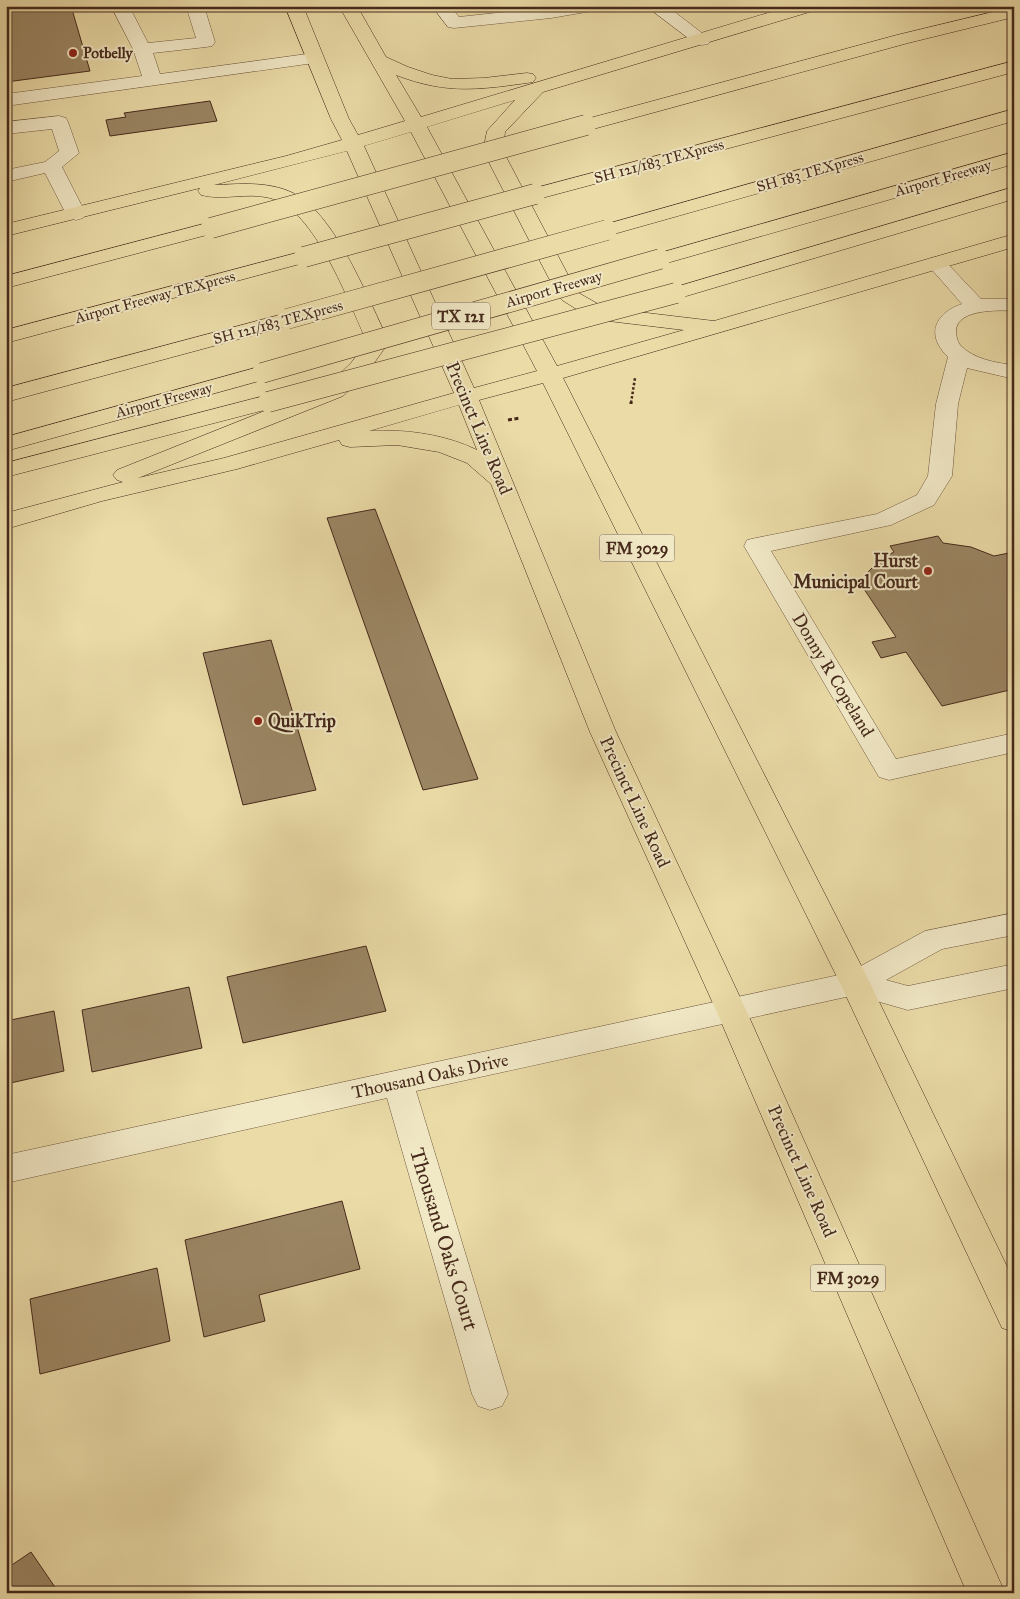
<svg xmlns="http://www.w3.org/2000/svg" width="1020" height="1599" viewBox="0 0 1020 1599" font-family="'IM FELL Great Primer',serif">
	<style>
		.building { fill: #9b8664; stroke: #46291b }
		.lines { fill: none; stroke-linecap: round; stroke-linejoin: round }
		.minor-casing { stroke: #6f563e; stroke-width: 1 }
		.major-casing { stroke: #46291b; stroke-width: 1 }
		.highway-casing { stroke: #46291b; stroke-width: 1 }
		.path-far1 { stroke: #46291b; stroke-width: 2.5; stroke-dasharray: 2.5 2; stroke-linecap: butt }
		.path { stroke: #46291b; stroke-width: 3; stroke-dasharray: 4 2.5; stroke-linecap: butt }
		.minor { fill: #f1e8c6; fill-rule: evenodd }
		.major { fill: #eadba7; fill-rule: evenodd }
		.highway { fill: #eadba7; fill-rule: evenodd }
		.highway-bridge-casing { stroke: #46291b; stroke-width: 21; stroke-linecap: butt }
		.highway-bridge { stroke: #eadba7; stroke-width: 20 }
		.poi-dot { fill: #8f2418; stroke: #f1e8c6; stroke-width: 2 }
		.labels { text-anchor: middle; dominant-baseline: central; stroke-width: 4; stroke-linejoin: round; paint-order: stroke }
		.far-poi-label { font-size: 15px; font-weight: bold; fill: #46291b; stroke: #f1e8c6; text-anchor: start }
		.far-street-label { font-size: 15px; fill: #46291b; stroke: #f1e8c6 }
		.shield { fill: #f1e8c6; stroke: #79624e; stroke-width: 1 }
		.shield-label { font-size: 16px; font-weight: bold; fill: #46291b }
		.street-label { font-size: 18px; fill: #46291b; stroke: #f1e8c6 }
		.poi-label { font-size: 18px; font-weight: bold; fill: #46291b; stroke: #f1e8c6; text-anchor: end }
		.near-street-label { font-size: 21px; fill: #46291b; stroke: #f1e8c6 }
	</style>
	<rect width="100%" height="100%" fill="#eadba7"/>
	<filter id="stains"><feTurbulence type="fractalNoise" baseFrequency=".004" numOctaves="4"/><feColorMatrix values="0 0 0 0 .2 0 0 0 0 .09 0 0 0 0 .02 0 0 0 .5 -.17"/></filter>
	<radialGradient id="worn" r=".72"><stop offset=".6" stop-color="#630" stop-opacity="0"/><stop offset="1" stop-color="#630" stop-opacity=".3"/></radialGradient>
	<path class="building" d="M55,6H71L90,71L6,82V12Z
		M210,101L217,121L110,136L106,120L126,117L124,113Z
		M375,509L478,779L423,790L327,518Z
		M938,536L943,543L971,547L994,556L1014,552V689L942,706L906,652L881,658L872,642L896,637L864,589L868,572L881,559L894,552L890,546Z
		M271,640L316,790L243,805L203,653Z
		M366,946L386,1011L243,1043L227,977Z
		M189,987L202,1048L92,1072L82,1010Z
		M54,1011L64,1071L6,1084V1021Z
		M342,1201L360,1269L259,1295L265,1321L204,1337L185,1240Z
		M157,1268L170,1341L40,1374L30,1299Z
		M31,1552L59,1593H6V1569Z"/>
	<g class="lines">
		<g class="minor-casing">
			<path id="minor" d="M111,6H129L148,43L196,38L186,6H204L215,42L212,46L206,47L153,53L160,74L314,53L320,54L323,58L320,62L314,63L6,106V94L142,76L133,49Z
				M432,6H450L459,17L560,6H601L598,10L592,11L551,18L454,28L448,27Z
				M646,6H667L711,40L708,44L702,45L696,44Z
				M59,116L66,118L68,122L79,153L62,167L86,214L83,218L76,220L69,218L66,214L45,173L6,182V170L45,162L59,151L52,129L6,134V122Z
				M936,257L943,259L981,299H1014V311C998,310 958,309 956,330C956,335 957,341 960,345C973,359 996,363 1014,365V379L967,368L958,404L952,476L934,505L891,525L771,551L896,759L1014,733V752L889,780L879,777L744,546L747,540L756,538L877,514L917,495L928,476L936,404L948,357C925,335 935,313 962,304L926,263L929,259Z
				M1014,913V935L942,949L886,980L908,986L1014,964V988L908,1010L855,995L416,1091L508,1394L502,1406L490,1410L478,1406L472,1394L387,1098L6,1183V1155L848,973L925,931Z"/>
		</g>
		<g class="major-casing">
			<path id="major" d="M285,6H303L349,119L358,135L405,121L339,6H357L386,57L408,67L432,75L452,79L484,78L527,73L533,74L536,78L533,82L527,83C477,90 445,94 396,75L421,117L791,6H819L816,10L543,92L505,132L503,151L577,292L605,308L714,321L1014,234V247L563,378L870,983L1014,1281V1332L1002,1328L840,983L543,383L479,400L616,732L746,1010L1005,1593H967L716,1010L590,732L491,484L467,463L439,452L397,445L350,447L342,445L339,440L237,469L102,501L6,529V513L123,482L117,480L113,475L117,470L327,386L351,363L367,342C349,303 315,209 270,198C247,192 223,201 201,195L198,191L200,188L6,236V224L286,156L342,140L331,119ZM515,100L487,131L483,151L558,296L562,300L592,319L600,320L684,330L557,366L427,127ZM411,132L537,371L474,388L364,146ZM347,151L454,393L224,458L138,478L343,396L367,373L389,342C369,301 335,213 293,193C268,181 240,184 214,185ZM459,405L477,450C444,434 405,429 369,431Z"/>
		</g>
		<g class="highway-casing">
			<path id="highway" d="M1014,7V17L908,43L586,131L579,129L577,125L579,121L897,35Z
				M1014,61V72L542,198L535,200L528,198L525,194L528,190Z
				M1014,109V121L614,234L607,236L600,234L597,230L600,226Z
				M1014,152V164L667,263L660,265L653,263L650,259L653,255Z
				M1014,187V199L683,297L676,299L669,297L665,293L669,289Z
				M211,222L218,224L221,228L218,232L6,288V276Z
				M304,251L311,253L314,257L311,261L6,343V330Z
				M287,313L295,314L298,319L295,324L6,402V388Z
				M262,366L270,368L273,373L270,378L6,451V437Z
				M268,395L276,397L279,402L276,407L6,477V463Z"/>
		</g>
		<path class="path-far1" d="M631,403L635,378"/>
		<path class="path" d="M631,404V402
			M508,420L520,418"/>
		<use href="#minor" class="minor"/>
		<use href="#major" class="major"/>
		<use href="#highway" class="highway"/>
		<g class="highway-bridge-casing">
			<path id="highway-bridge" d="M211,228L586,125
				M304,257L535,194
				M287,319L607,230
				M262,373L660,259
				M268,402L676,293"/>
		</g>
		<use href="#highway-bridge" class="highway-bridge"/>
	</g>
	<g class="poi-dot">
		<circle cx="73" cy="53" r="5"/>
		<circle cx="928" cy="571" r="5"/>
		<circle cx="258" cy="721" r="5"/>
	</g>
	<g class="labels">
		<g class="far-poi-label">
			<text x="83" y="53">Potbelly</text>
		</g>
		<g class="far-street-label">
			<text transform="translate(659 161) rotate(-15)">SH 121/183 TEXpress</text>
			<text transform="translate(810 172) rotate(-16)">SH 183 TEXpress</text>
			<text transform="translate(943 178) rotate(-16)">Airport Freeway</text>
			<text transform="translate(554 289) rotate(-16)">Airport Freeway</text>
			<text transform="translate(155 297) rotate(-15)">Airport Freeway TEXpress</text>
			<text transform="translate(278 322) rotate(-15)">SH 121/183 TEXpress</text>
			<text transform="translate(164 400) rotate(-15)">Airport Freeway</text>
		</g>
		<g class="shield">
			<rect x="432" y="302.5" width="58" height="27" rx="4"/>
			<rect x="599.5" y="534.5" width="75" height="27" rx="4"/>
			<rect x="810.5" y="1264.5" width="75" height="27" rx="4"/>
		</g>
		<g class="shield-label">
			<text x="461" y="316">TX 121</text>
			<text x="637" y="548">FM 3029</text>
			<text x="848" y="1278">FM 3029</text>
		</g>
		<g class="street-label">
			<text transform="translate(479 428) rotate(67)">Precinct Line Road</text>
			<text transform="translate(833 675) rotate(59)">Donny R Copeland</text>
			<text transform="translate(635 802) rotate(65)">Precinct Line Road</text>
			<text transform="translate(430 1076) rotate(-12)">Thousand Oaks Drive</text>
			<text transform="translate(802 1171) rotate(66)">Precinct Line Road</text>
		</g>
		<g class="poi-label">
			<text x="918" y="561">Hurst<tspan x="918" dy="21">Municipal Court</tspan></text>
			<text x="268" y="721" text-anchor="start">QuikTrip</text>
		</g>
		<g class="near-street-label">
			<text transform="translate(444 1239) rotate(73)">Thousand Oaks Court</text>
		</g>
	</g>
	<rect width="1020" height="1599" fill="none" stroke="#eadba7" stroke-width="25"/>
	<rect x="8" y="8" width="1005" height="1584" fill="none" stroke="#46291b" stroke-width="2.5"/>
	<rect x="12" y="12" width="995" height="1574" fill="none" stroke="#46291b"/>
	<rect width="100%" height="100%" filter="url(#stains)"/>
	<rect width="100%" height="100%" fill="url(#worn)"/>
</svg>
